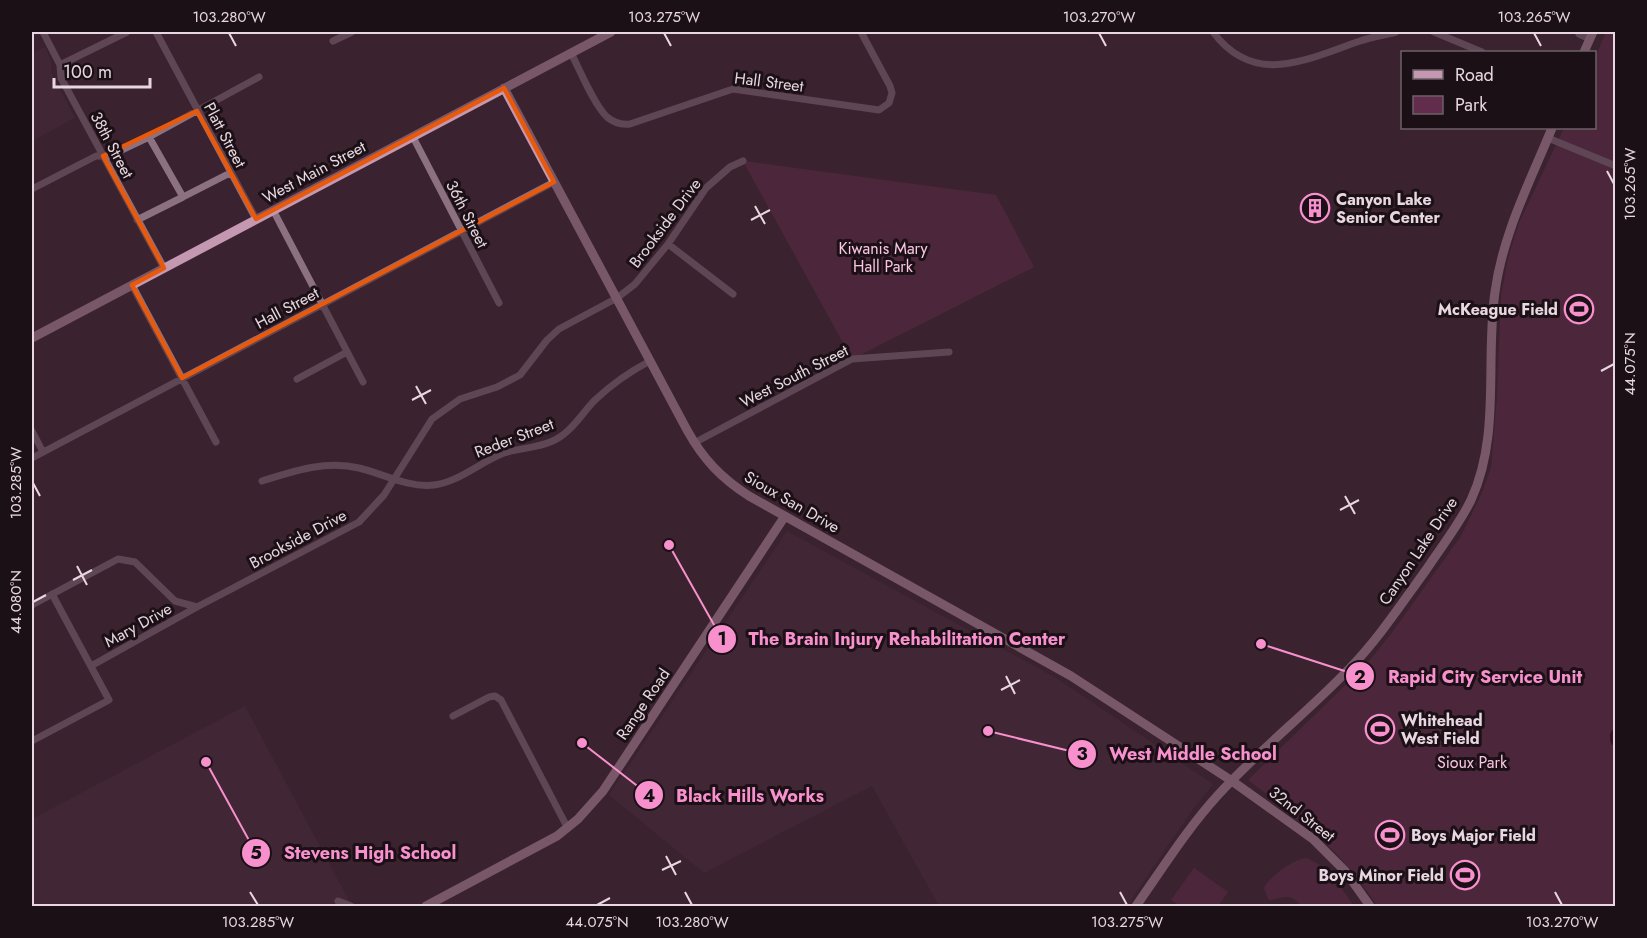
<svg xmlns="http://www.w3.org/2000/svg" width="1647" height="938" viewBox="0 0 1647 938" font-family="Jost,sans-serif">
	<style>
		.built { fill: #492b3c }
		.green { fill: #622d4d }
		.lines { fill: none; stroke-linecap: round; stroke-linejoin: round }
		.river { stroke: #2a001c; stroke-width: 12 }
		.street { stroke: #8c7180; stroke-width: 7 }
		.secondary { stroke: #c398b0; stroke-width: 9 }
		.marked { fill: none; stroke: #e8590c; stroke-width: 4.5; stroke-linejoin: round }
		.ticks { fill: none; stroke: #e8d7e0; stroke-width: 2 }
		.labels { text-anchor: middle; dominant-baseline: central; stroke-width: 6; stroke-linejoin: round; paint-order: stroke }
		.street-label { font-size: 16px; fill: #e8d7e0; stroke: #1b1016 }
		.poi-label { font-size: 16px; font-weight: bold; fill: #e8d7e0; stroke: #1b1016; text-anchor: start }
		.park-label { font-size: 16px; fill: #fbc6e3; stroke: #1b1016 }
		.leader { fill: none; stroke: #f790cd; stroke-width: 2 }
		.callout-dot { fill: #f790cd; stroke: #1b1016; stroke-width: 2 }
		.mark-label { font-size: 18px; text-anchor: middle; font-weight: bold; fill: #111 }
		.callout-label { font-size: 18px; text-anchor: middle; font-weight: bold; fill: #f790cd; stroke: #1b1016; stroke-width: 6; stroke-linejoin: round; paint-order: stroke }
		.neatline { fill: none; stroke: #e8d7e0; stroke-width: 2 }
		.ticks-label { font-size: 15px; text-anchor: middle; fill: #e8d7e0 }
	</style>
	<rect width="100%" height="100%" fill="#3b2230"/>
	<path class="built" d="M45,47L51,60V72L75,118L32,141V54Z
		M787,531L1058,679L1213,784L1193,809L1127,906H939L872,786L704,873L609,795Z
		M245,706L352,906H32V819Z"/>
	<path class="green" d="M1606,32H1615V906H1377C1343,852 1299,818 1248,780L1365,666L1391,634L1461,536L1481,495L1491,468L1497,398L1501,297L1508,258L1519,223L1564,128H1594L1595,58Z
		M743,161L996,195L1034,267L852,359Z
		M1306,858C1327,865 1342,889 1354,906H1301C1293,894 1284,896 1271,900L1268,899L1264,888C1269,877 1294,859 1306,858Z
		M1194,868L1228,892L1218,906H1180L1171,900Z"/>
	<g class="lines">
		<path class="river" d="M1616,735V740"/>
		<path class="street" d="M43,32L60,65L61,78L164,268
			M156,32L256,219
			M1213,32C1255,88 1307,59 1360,41C1372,37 1385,35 1396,32
			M1434,32L1482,52
			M1579,34L1590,39
			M333,41L352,32
			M571,53C580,70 594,105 607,117C614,123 621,125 630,124L733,89L879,110L889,103L892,93L890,86L861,32
			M60,65L127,32
			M149,137L183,197L230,173
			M413,137L499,303
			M1548,138L1616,166
			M32,189L96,156H109L149,137L259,77
			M273,210L363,382
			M137,220L183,197
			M668,244L733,294
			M132,285L216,442
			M297,379L347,352
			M32,431L43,452
			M694,443L852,359L949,352
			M32,458L554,182
			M262,481C294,471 325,460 359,468C384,474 408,488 434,485C459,482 480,462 504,453C524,447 547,448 564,434C576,425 584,411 595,400C612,384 629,372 650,361
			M32,605L118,559L135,562L175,601L197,607L359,522L384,495L432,419L460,399L497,387L520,375L547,340L559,329L617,298L635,284L668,244L706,188L730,167L743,161
			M91,666L197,607
			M453,716L489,697L495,696L501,700L565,823L569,827
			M32,741L109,700L52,594
			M338,901L351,906"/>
		<path class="secondary" d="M1584,52L1593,32
			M504,88L687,430C703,459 721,478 749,496L1071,676L1232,781L1313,839L1345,871L1370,906
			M32,338L611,32
			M426,906L557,836L578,819L603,791L785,516
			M1136,906C1162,869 1187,829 1218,795C1259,750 1308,712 1350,668C1379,638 1402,603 1426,570C1441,547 1459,525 1471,500C1501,435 1485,361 1495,292C1503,233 1530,182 1552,128"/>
	</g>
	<path d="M0 0H1647V938H0ZM504,88L554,182L182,378L132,285L164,268L103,156L197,111L256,219Z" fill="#3b2230" fill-opacity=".55" fill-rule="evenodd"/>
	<path class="marked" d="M504,88L554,182L182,378L132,285L164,268L103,156L197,111L256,219Z"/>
	<path class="ticks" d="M229,33L236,46M664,33L671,46M1099,33L1106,46M1534,33L1541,46M1607,171L1614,184M755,206L765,224M751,220L770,210M1601,371L1614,364M416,386L426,404M412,400L431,390M33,483L40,496M1345,496L1355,514M1340,510L1359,500M77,566L87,585M73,580L92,570M33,602L46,595M1006,676L1015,694M1001,690L1020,680M666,856L676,875M662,870L681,861M250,892L258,905M685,892L692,905M1120,892L1127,905M1555,892L1562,905M597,905L610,898"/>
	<defs>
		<g id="building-ring" transform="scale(1.5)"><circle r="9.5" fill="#1b1016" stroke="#f790cd" stroke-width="1.5"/><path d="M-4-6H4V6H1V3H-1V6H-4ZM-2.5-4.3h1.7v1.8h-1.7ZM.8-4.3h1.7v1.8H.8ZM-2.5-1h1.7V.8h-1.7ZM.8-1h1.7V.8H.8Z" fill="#f790cd"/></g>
		<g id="stadium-ring" transform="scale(1.5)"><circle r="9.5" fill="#1b1016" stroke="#f790cd" stroke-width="1.5"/><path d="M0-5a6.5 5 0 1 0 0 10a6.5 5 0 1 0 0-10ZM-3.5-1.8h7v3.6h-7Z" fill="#f790cd"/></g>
	</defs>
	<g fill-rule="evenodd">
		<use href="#building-ring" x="1315" y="208"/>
		<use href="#stadium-ring" x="1579" y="309"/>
		<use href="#stadium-ring" x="1380" y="729"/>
		<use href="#stadium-ring" x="1390" y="835"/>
		<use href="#stadium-ring" x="1465" y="875"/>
	</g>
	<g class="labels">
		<g class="street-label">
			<text transform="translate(769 82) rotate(7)">Hall Street</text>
			<text transform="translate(225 135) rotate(62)">Platt Street</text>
			<text transform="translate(112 145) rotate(62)">38th Street</text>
			<text transform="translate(314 172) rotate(-28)">West Main Street</text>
			<text transform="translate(467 214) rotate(63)">36th Street</text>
			<text transform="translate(665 223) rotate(-53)">Brookside Drive</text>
			<text transform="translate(287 308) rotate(-28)">Hall Street</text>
			<text transform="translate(794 376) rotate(-27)">West South Street</text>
			<text transform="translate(514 438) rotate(-21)">Reder Street</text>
			<text transform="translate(792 502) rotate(30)">Sioux San Drive</text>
			<text transform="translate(298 539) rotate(-28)">Brookside Drive</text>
			<text transform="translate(1418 551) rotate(-56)">Canyon Lake Drive</text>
			<text transform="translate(138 625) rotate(-29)">Mary Drive</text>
			<text transform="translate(643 704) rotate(-56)">Range Road</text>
			<text transform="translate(1302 814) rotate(38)">32nd Street</text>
		</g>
		<g class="poi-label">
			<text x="1336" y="199">Canyon Lake<tspan x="1336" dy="18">Senior Center</tspan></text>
			<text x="1558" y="309" text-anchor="end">McKeague Field</text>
			<text x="1401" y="720">Whitehead<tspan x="1401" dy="18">West Field</tspan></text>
			<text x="1411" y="835">Boys Major Field</text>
			<text x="1444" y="875" text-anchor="end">Boys Minor Field</text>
		</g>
		<g class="park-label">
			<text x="883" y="248">Kiwanis Mary<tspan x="883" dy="18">Hall Park</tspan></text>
			<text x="1472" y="762">Sioux Park</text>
		</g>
	</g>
	<path class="leader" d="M669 545L722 639M1261 644L1360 676M988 731L1082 754M582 743L649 795M206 762L256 853"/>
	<g class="callout-dot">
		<circle cx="669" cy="545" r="6"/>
		<circle cx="1261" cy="644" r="6"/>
		<circle cx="988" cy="731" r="6"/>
		<circle cx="582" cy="743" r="6"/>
		<circle cx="206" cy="762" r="6"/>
		<circle cx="722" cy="639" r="15"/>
		<circle cx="1360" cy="676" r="15"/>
		<circle cx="1082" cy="754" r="15"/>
		<circle cx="649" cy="795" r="15"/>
		<circle cx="256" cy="853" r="15"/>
	</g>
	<g class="mark-label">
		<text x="722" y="645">1</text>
		<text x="1360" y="683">2</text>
		<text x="1082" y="760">3</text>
		<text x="649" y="802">4</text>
		<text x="256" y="859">5</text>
	</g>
	<g class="callout-label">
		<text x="907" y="645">The Brain Injury Rehabilitation Center</text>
		<text x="1485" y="683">Rapid City Service Unit</text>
		<text x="1193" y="760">West Middle School</text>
		<text x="750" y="802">Black Hills Works</text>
		<text x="370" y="859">Stevens High School</text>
	</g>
	<rect width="1647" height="938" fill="none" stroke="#1b1016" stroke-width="66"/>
	<rect x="1401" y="51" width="195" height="78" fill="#1b1016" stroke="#6d6067" stroke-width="1.5"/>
	<rect x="1413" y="70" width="30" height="9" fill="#c398b0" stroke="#6d6067" stroke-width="1.5"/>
	<text x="1455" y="81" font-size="18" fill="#e8d7e0">Road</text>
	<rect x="1413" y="96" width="30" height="18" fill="#622d4d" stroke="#6d6067" stroke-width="1.5"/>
	<text x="1455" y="111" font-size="18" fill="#e8d7e0">Park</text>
	<path d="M54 78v9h96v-9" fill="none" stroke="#e8d7e0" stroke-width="3"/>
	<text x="63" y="78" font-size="18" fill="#e8d7e0" stroke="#1b1016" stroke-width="4.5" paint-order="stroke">100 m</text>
	<rect x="33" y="33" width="1581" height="872" class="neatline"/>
	<g class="ticks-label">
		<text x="229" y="22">103.280°W</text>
		<text x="664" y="22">103.275°W</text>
		<text x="1099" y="22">103.270°W</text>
		<text x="1534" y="22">103.265°W</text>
		<text transform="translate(1630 184) rotate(-90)" y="5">103.265°W</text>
		<text transform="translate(1630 364) rotate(-90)" y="5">44.075°N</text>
		<text transform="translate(16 483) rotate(-90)" y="5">103.285°W</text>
		<text transform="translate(16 602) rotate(-90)" y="5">44.080°N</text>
		<text x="258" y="927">103.285°W</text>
		<text x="597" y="927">44.075°N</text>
		<text x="692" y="927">103.280°W</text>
		<text x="1127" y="927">103.275°W</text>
		<text x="1562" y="927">103.270°W</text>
	</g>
</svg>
